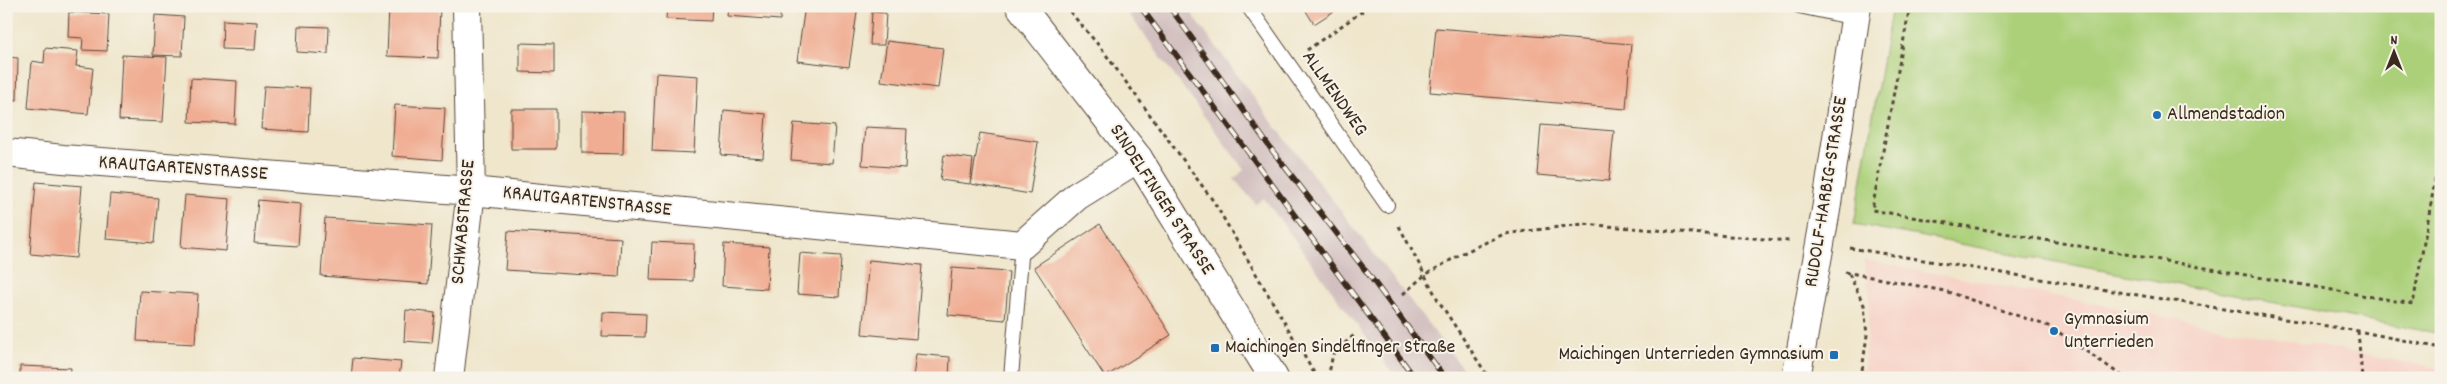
<svg xmlns="http://www.w3.org/2000/svg" width="2447" height="384" viewBox="0 0 2447 384" font-family="Dekko,sans-serif">
	<style>
		.built { fill: #f7d1c6 }
		.industrial { fill: #d2bfbf }
		.green { fill: #abd079; stroke: #737d4c }
		.building { fill: #f0ad93 }
		.lines { fill: none; stroke-linecap: round; stroke-linejoin: round }
		.service-casing { stroke: #564638; stroke-width: 16 }
		.minor-casing { stroke: #564638; stroke-width: 30 }
		.secondary-casing { stroke: #564638; stroke-width: 30 }
		.path { stroke: #564638; stroke-width: 3; stroke-dasharray: 4 4; stroke-linecap: butt }
		.service { stroke: #fff; stroke-width: 14 }
		.minor { stroke: #fff; stroke-width: 28 }
		.secondary { stroke: #fff; stroke-width: 28 }
		.rail-casing { stroke: #3b2a1e; stroke-width: 5.5 }
		.rail { stroke: #f7f3e8; stroke-width: 4; stroke-dasharray: 11; stroke-linecap: butt }
		.poi-dot { fill: #1f6fb2; stroke: #f7f3e8; stroke-width: 2 }
		.labels { text-anchor: middle; dominant-baseline: central; stroke-width: 4; stroke-linejoin: round; paint-order: stroke }
		.street-label { font-size: 20px; fill: #3b2a1e; stroke: #f7f3e8 }
		.poi-label { font-size: 20px; fill: #3b2a1e; stroke: #f7f3e8; text-anchor: start }
	</style>
	<rect width="100%" height="100%" fill="#f7f3e8"/>
	<filter id="ink" filterUnits="userSpaceOnUse"><feTurbulence type="fractalNoise" baseFrequency=".02" numOctaves="2"/><feDisplacementMap in="SourceGraphic" scale="10" xChannelSelector="R" yChannelSelector="G"/><feConvolveMatrix kernelMatrix="1 2 1 2 8 2 1 2 1" color-interpolation-filters="sRGB"/></filter>
	<filter id="wash" filterUnits="userSpaceOnUse"><feTurbulence type="fractalNoise" baseFrequency=".0096" numOctaves="4" result="noise"/><feDisplacementMap in="SourceGraphic" scale="20" xChannelSelector="R" yChannelSelector="G"/><feGaussianBlur stdDeviation="1.12" result="paint"/><feColorMatrix in="noise" values="0 0 0 0 0 0 0 0 0 0 0 0 0 0 0 0 0 1.4 0 .05"/><feComposite in="paint" operator="in"/></filter>
	<g filter="url(#wash)">
		<rect width="100%" height="100%" fill="#efe6cc"/>
		<path class="built" d="M1864,260L2441,369V378H1863L1870,294Z"/>
		<path class="industrial" d="M1123,6H1186L1269,118L1470,378H1396L1264,198L1256,204L1234,179L1244,170Z"/>
		<path class="green" d="M1892,6H2441V334L1854,224Z"/>
		<g id="blocks">
			<path class="building" d="M389,6L440,7L438,58L387,56Z
				M667,6H712L711,21L666,19Z
				M728,6H781L780,20L727,16Z
				M805,6H858L849,67L797,61Z
				M1303,6H1342L1314,24Z
				M69,12L109,14L107,51L82,50L83,38L68,37Z
				M872,12L886,13L884,45H870Z
				M155,15L184,17L182,56L153,55Z
				M223,20L257,22L255,50L222,49Z
				M298,26L329,27L328,54L297,52Z
				M1436,28L1631,44L1626,109L1430,92Z
				M887,41L943,48L938,88L881,81Z
				M520,43L554,44V73L520,72Z
				M45,48L78,51L76,66L93,68L88,114L28,108L32,61L44,63Z
				M122,55L167,57L163,122L119,120Z
				M6,57L18,58L17,100L6,99Z
				M656,73L698,76L694,153L652,151Z
				M191,78L237,81L235,124L189,122Z
				M264,86L310,88L308,132L261,129Z
				M395,105L445,108L442,160L392,156Z
				M511,109H556V149H511Z
				M724,110L766,114L763,158L721,155Z
				M582,111L624,112L623,154L582,153Z
				M794,123L835,126L832,163L791,160Z
				M1541,125L1614,131L1609,181L1537,175Z
				M865,127L907,129L905,168L862,165Z
				M980,133L1038,142L1030,194L971,184Z
				M944,155L973,159L970,184L940,180Z
				M36,182L82,186L76,258L30,254Z
				M110,194L158,198L154,243L106,239Z
				M185,195L230,199L226,251L181,247Z
				M6,196H9L8,240H6Z
				M258,200L301,204L298,246L254,243Z
				M325,218L432,225L428,284L321,276Z
				M1100,224L1171,335L1105,377L1034,267Z
				M508,231L621,238L619,277L505,270Z
				M652,242L694,244L693,281L650,280Z
				M724,244L769,247L767,289L722,286Z
				M800,253L841,256L839,297L797,294Z
				M869,260L922,265L916,339L862,334Z
				M952,268L1009,272L1005,320L948,315Z
				M140,291L198,294L195,344L137,341Z
				M406,310L435,313L432,343L404,341Z
				M603,312L646,314L645,337L602,336Z
				M916,354L950,357L949,378H913Z
				M353,358L401,362L399,378H351Z
				M20,366L71,368L70,378H20Z"/>
		</g>
	</g>
	<g filter="url(#ink)">
		<use href="#blocks" fill-opacity="0" stroke="#564638" stroke-width="1"/>
		<g class="lines">
			<g class="service-casing">
				<path id="service" d="M1248,6L1387,205
					M1799,6L1855,18
					M1011,378L1022,245"/>
			</g>
			<g class="minor-casing">
				<path id="minor" d="M6,153L63,159L471,191L1022,245L1077,196L1138,158
					M449,378L471,191L467,6
					M1796,378L1826,210L1857,6"/>
			</g>
			<g class="secondary-casing">
				<path id="secondary" d="M1020,6L1138,158L1274,378"/>
			</g>
			<path class="path" d="M1065,6L1101,48L1214,202L1317,378
				M1910,6L1872,210L2413,304L2441,147
				M1307,50L1370,6
				M1399,226L1438,300L1489,378
				M1850,248L2358,331L2441,348
				M1845,272L1945,291L2051,327L2125,378
				M1849,274L1864,305L1867,335L1861,378
				M1403,294L1425,275L1461,254L1504,234L1583,224L1789,241
				M2358,331L2362,378
				M1328,378L1333,354L1354,335"/>
			<use href="#service" class="service"/>
			<use href="#minor" class="minor"/>
			<use href="#secondary" class="secondary"/>
			<g class="rail-casing">
				<path id="rail" d="M1140,6L1415,378
					M1169,6L1271,149L1369,275L1445,378"/>
			</g>
			<use href="#rail" class="rail"/>
		</g>
	</g>
	<g class="poi-dot">
		<circle cx="2157" cy="115" r="5"/>
		<circle cx="2054" cy="331" r="5"/>
		<rect x="1210" y="343" width="10" height="10" rx="2.5"/>
		<rect x="1829" y="350" width="10" height="10" rx="2.5"/>
	</g>
	<g class="labels">
		<g class="street-label">
			<text transform="translate(1334 94) rotate(55)">ALLMENDWEG</text>
			<text transform="translate(183 169) rotate(4)">KRAUTGARTENSTRASSE</text>
			<text transform="translate(1827 192) rotate(-81)">RUDOLF-HARBIG-STRASSE</text>
			<text transform="translate(1161 200) rotate(57)">SINDELFINGER STRASSE</text>
			<text transform="translate(587 202) rotate(6)">KRAUTGARTENSTRASSE</text>
			<text transform="translate(464 222) rotate(-85)">SCHWABSTRASSE</text>
		</g>
		<g class="poi-label">
			<text x="2167" y="115">Allmendstadion</text>
			<text x="2064" y="320">Gymnasium<tspan x="2064" dy="23">Unterrieden</tspan></text>
			<text x="1225" y="348">Maichingen Sindelfinger Straße</text>
			<text x="1824" y="355" text-anchor="end">Maichingen Unterrieden Gymnasium</text>
		</g>
	</g>
	<rect width="2447" height="384" fill="none" stroke="#f7f3e8" stroke-width="25"/>
	<g transform="translate(2394 52)" stroke="#f7f3e8" stroke-width="4" paint-order="stroke">
	<path d="M0-4L9 19L0 12L-9 19Z" fill="#3b2a1e"/>
	<text y="-8" font-size="14" font-weight="bold" text-anchor="middle" fill="#3b2a1e">N</text>
	</g>
</svg>
